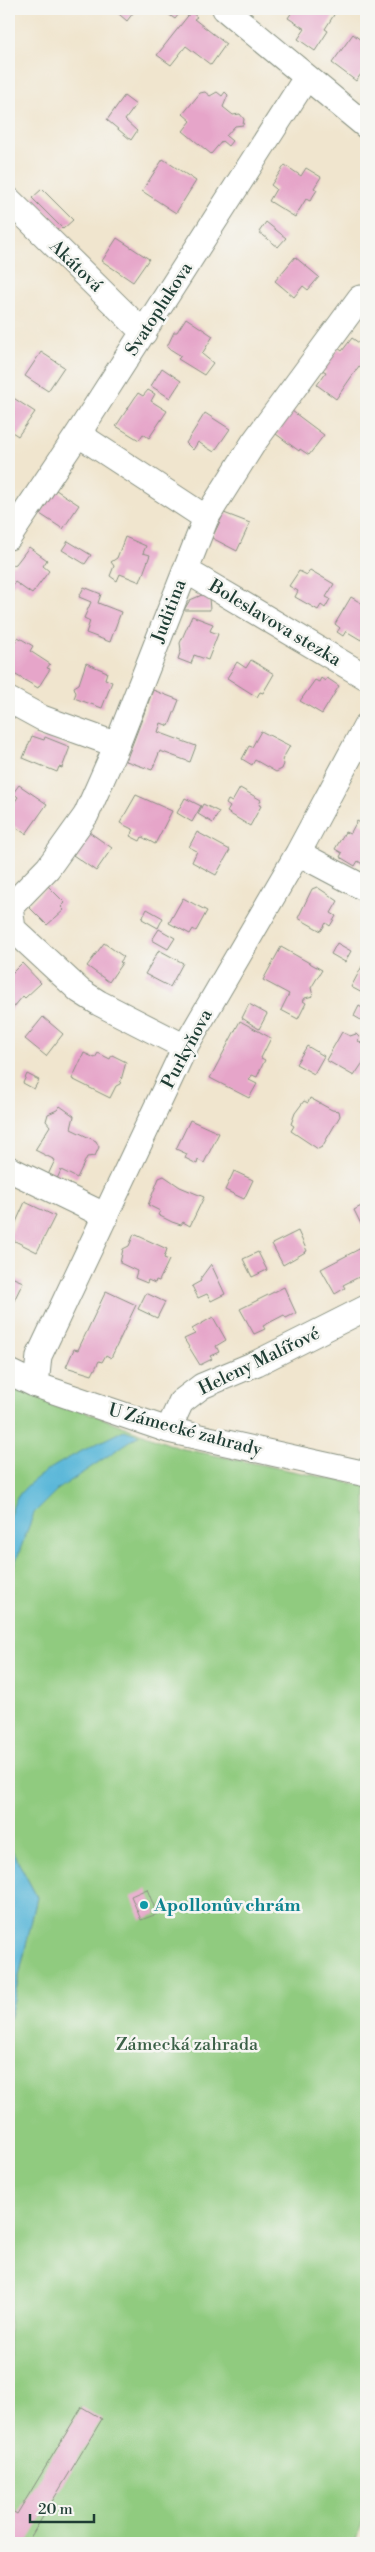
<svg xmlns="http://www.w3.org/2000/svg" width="375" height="2552" viewBox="0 0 375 2552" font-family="'Libre Bodoni',serif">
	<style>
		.green { fill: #90cb7f; stroke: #58845a }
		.water { fill: #5bb8d9; stroke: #3d7a86 }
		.building { fill: #e6a5c9 }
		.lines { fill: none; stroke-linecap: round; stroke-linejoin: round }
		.minor-casing { stroke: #889181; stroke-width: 27 }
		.minor { stroke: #fff; stroke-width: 25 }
		.culture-dot { fill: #0f9aa8; stroke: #f6f6f2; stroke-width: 2 }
		.labels { text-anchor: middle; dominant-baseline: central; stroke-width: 5; stroke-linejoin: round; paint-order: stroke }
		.street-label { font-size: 18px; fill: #1f3d34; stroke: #f6f6f2 }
		.culture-label { font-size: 18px; font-weight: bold; fill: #0d838f; stroke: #f6f6f2; text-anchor: start }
		.park-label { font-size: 18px; fill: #3b6047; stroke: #f6f6f2 }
	</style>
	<rect width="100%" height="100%" fill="#f6f6f2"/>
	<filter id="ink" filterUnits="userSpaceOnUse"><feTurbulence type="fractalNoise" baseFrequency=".02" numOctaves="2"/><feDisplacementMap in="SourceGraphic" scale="10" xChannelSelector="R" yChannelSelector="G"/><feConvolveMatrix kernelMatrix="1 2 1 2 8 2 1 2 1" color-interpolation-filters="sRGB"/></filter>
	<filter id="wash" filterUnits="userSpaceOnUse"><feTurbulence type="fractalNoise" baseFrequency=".0096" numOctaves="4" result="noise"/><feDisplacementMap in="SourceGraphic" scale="20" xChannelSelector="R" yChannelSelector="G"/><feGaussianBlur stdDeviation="1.12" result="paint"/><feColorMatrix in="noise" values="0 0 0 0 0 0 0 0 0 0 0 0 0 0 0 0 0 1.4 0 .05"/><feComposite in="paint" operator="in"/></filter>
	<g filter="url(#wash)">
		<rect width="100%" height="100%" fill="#f0e5ce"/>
		<path class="green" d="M9,1382L179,1448L366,1486V2513L355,2543H9V2021L37,1897L9,1845Z"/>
		<path class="water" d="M124,1430L139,1435L57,1490L34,1513L15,1563L9,1570C9,1547 5,1518 17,1498C33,1471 96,1445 124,1430Z
			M9,1845L37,1897L9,2021Z"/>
		<g id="blocks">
			<path class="building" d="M113,9H136L127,21Z
				M161,9H183L175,19Z
				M294,9L337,10L325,29L328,31L315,51L298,39L305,29L288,18Z
				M191,12L197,17L194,19L226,44L211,65L186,46L171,65L157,55Z
				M353,34L366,44V67L356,81L332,63Z
				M205,92L210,96L217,92L222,96L225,92L228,95L223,107L233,115L240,114L244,119L243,125L235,126L226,136L232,141L228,146L222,141L211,154L183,131L191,121L183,114L200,93Z
				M124,96L136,105L125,120L137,131L131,140L107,120Z
				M163,159L196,181L176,213L142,191Z
				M285,165L301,176L306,168L321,177L314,188L317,190L310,201L306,199L295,217L269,201L276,189L271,185Z
				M42,189L73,220L63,229L32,198Z
				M266,222L286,238L278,247L259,232Z
				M117,238L149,259L133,282L102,261Z
				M295,257L319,277L308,290L303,286L294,297L275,281Z
				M186,318L213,336L202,354L213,363L204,375L178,359L181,356L167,347L174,332H177Z
				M352,338L366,348V368L365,370L359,366L336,399L317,385L326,372L322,370L338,348L342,351Z
				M41,352L64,367L48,391L25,376Z
				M162,368L181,381L170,398L151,386Z
				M148,390L155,394L151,401L167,411L149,438L143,434L139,440L116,426L138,393L143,396Z
				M12,397L35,412L18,436L9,430V401Z
				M292,411L324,435L309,455L300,449L299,451L276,434Z
				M205,413L230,429L214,452L198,442L193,450L186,443Z
				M56,490L79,505L63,529L40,514Z
				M224,513L250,523L237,551L212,538Z
				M125,537L146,546L143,553L150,555L140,582L120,574L117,581L110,576L114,566L111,562L117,558Z
				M68,541L91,555L85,564L62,550Z
				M29,547L47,560L43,566L49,571L32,594L15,582L12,586L9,583L11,566L16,564Z
				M310,570L334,584L326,597L330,599L325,608L321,605L318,610L295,597L298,591L289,586L299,571L307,575Z
				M84,587L101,594L98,603L121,612L110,642L86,633L90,621L84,618L91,602L79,597Z
				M202,595L209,598L210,610H184L190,600Z
				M351,597L366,606V632L361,640L346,631L343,636L337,632L340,628L335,624Z
				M192,616L213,624L210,631L218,634L208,660L194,655L191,664L178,659L181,650L180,643Z
				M18,637L33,646L30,651L50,664L47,668L50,669L38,688L9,671V647L11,648Z
				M251,660L274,674L263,693L260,692L257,697L227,678L237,662L246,668Z
				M86,663L107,672L105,679L112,682L102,708L74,698L76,693L74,687L79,684Z
				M321,678L325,681L327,678L339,686L322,714L300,701L315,680L319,682Z
				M153,690L179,700L169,726L161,723L158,732L196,746L190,762L160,751L152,770L126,761Z
				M261,731L290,746L282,760L284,764L282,769L276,772L255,760L252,765L242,759L249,746L252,747Z
				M32,736L44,740L45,737L70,747L62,768L59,767L57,772L23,758Z
				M19,785L47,804L26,834L9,823V810L18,797L13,793Z
				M240,788L261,800L259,805L261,806L250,826L227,812L230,807L226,804L228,800L232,802Z
				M136,795L172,811L155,844L142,837L140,841L130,836L134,830L120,823Z
				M185,798L201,806L192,822L177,813Z
				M203,804L219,812L213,823L198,814Z
				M357,821L366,826L365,866L358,861L355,866L340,857L342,853L335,849L345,832L350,834Z
				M89,832L112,848L96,871L73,855Z
				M197,832L230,850L216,875L192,862L197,851L189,847Z
				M48,886L65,903L61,907L64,910L47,925L28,906Z
				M317,887L338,901L331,913L336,916L330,926L326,923L321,931L298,918L312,889Z
				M183,898L207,911L196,931L193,929L190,934L169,923Z
				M147,909L163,918L158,928L142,919Z
				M159,929L175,938L168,949L152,940Z
				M104,943L124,957L120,962L122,963L109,982L87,966Z
				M337,943L351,951L345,962L331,954Z
				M281,947L322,970L311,988L313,996L305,998L303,1001L306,1003L298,1019L281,1010L289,994L263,980Z
				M159,950L183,963L170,987L145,974Z
				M366,959V995L351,987Z
				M22,963L41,983L25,998L23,996L9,1013V969L12,973Z
				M249,1004L267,1014L259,1029L242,1018Z
				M359,1006L366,1010V1023L354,1016Z
				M43,1017L63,1034L46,1056L25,1039Z
				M240,1021L271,1038L261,1058L265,1060L261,1068L257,1077L252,1075L249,1080L257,1084L249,1098L210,1078Z
				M342,1032L350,1036L356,1034L359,1037L358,1041L366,1046V1058L354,1076L326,1060Z
				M307,1046L324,1056L314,1074L296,1064Z
				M84,1053L95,1058L98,1053L110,1059L112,1055L126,1062L120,1084L116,1086L110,1098L72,1079Z
				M27,1074L39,1080L34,1089L23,1083Z
				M310,1098L332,1110L339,1111L340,1116L322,1147L318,1149L291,1131L294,1126L291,1124L295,1113L304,1101L308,1103Z
				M60,1106L74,1116L71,1129L96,1141L99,1147L95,1156L87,1157L77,1178L61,1170L57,1179L48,1175L55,1160L35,1150L50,1126L46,1121L48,1114L57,1110Z
				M190,1120L219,1133L204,1163L198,1160L197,1164L185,1158L187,1154L176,1149Z
				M234,1171L253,1180L244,1199L225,1190Z
				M164,1176L180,1187L204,1197L190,1226L183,1222L181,1225L172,1222L158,1215L160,1211L148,1205L159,1178Z
				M25,1202L55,1216L37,1252L9,1238Z
				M365,1204L366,1224L362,1226L354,1210Z
				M298,1231L307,1251L283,1265L272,1244Z
				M134,1234L167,1249L164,1258L169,1260L159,1281L156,1280L155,1283L148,1280L147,1283L135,1278L137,1271L120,1263L123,1249L129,1246Z
				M363,1247L366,1254V1277L364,1278L363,1275L343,1285L345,1288L335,1294L321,1269Z
				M258,1252L267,1270L252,1277L243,1259Z
				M211,1264L225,1294L211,1301L207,1294L198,1298L192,1286L201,1281L200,1279Z
				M9,1276L23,1282L9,1311Z
				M284,1287L296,1313L286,1318L284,1315L263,1326L265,1329L254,1334L240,1309Z
				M106,1291L136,1305L111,1358L106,1355L102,1362L99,1361L92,1375L66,1367L74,1349L78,1350Z
				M146,1293L165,1302L157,1318L138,1309Z
				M213,1317L226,1340L216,1346L219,1352L210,1356L212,1359L200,1365L184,1339L195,1334L192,1329Z
				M147,1889L157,1914L141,1920L131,1896Z
				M82,2407L102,2419L27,2543H9V2509L17,2514Z"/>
		</g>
	</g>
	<g filter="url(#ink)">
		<use href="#blocks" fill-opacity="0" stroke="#889181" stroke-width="1"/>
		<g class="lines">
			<g class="minor-casing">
				<path id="minor" d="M225,9L366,126
					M9,200L144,333
					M78,434L206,518
					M9,537L78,434L306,78
					M185,570L366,677
					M9,700L42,718L117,745
					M298,853L366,889
					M13,929L80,991L99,1003L185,1047
					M9,935L13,929L10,907L48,868L86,815L117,745L206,518L254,442L360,298
					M9,1169L106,1216
					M9,1372L36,1385L168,1430L366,1474
					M36,1385L39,1356L185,1047L298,853L366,726
					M168,1430L181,1402L202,1386L257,1363L366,1308"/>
			</g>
			<use href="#minor" class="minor"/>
		</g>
	</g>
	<circle class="culture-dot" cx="144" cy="1905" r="5"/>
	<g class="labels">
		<g class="street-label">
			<text transform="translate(76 266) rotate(44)">Akátová</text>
			<text transform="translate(159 309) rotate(-57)">Svatoplukova</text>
			<text transform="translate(169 611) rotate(-69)">Juditina</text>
			<text transform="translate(275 623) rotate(31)">Boleslavova stezka</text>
			<text transform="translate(187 1049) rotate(-62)">Purkyňova</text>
			<text transform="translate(259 1361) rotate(-26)">Heleny Malířové</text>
			<text transform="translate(185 1430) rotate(15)">U Zámecké zahrady</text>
		</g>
		<g class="culture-label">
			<text x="154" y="1905">Apollonův chrám</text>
		</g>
		<g class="park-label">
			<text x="187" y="2044">Zámecká zahrada</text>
		</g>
	</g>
	<rect width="375" height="2552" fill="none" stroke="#f6f6f2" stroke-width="30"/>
	<path d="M30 2514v8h64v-8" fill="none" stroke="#1f3d34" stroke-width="2.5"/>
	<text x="38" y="2514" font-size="15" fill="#1f3d34" stroke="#f6f6f2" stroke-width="4" paint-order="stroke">20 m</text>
</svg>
